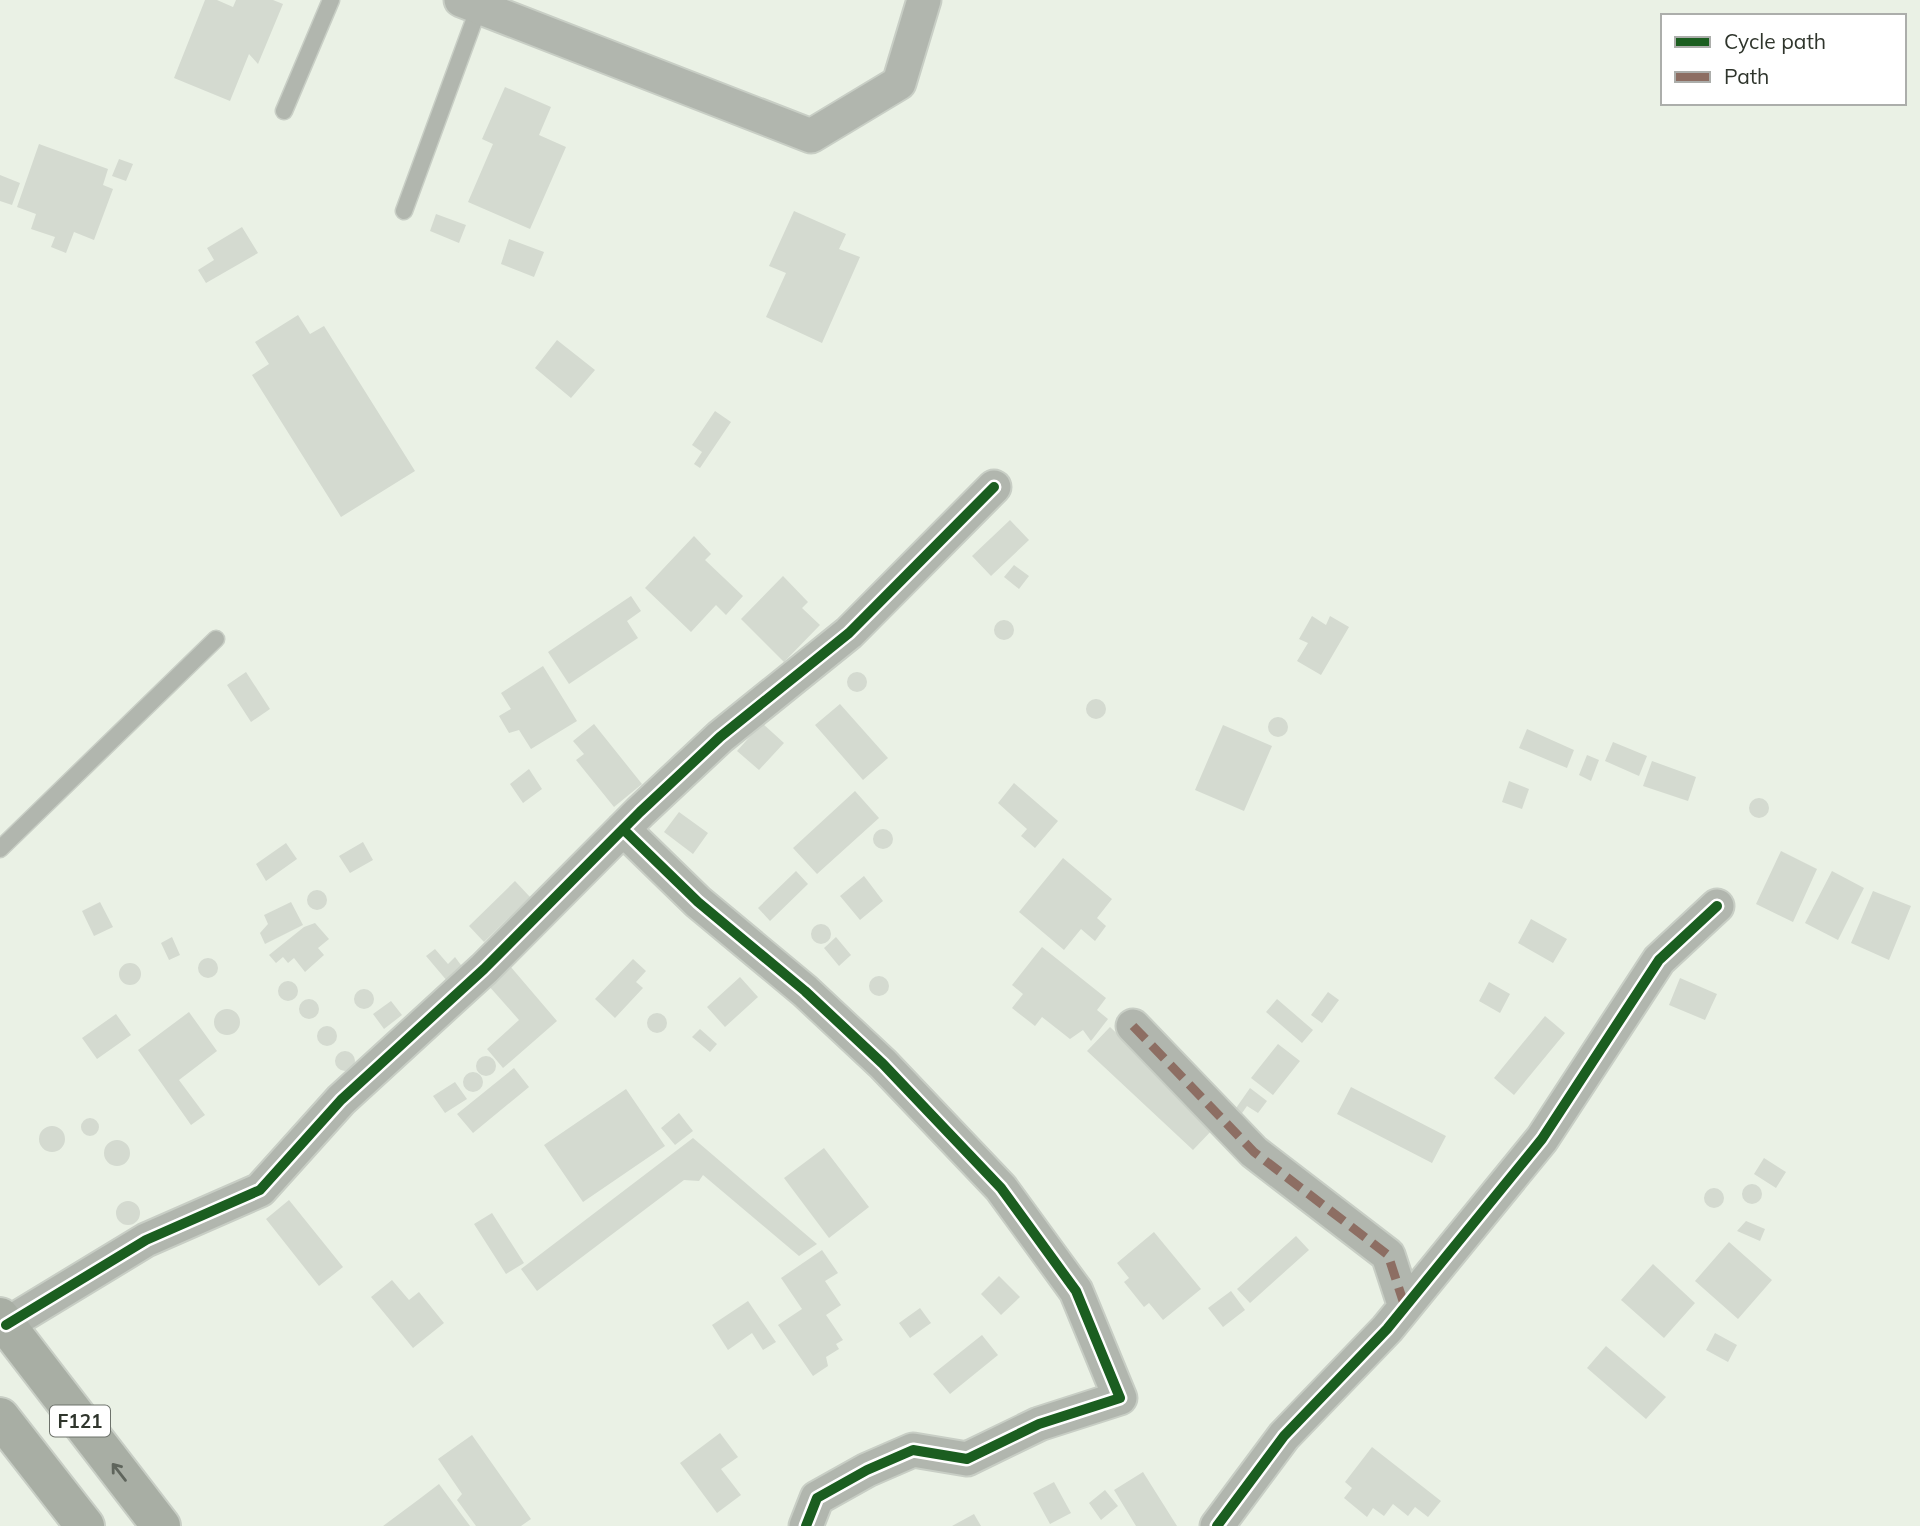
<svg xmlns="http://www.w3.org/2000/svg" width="1920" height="1526" viewBox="0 0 1920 1526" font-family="Mulish,sans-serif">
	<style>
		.building { fill: #d4dad0 }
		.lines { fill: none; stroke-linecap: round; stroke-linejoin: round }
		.lane-casing { stroke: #c8cec5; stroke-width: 19 }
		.street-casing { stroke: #c8cec5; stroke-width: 37 }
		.primary-casing { stroke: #c8cec5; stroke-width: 42 }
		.lane { stroke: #b1b6ae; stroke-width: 16 }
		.street { stroke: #b1b6ae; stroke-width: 33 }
		.primary { stroke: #a8aea4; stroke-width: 38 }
		.quiet { stroke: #8d6e63; stroke-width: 9; stroke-dasharray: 18 9; stroke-linecap: butt }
		.cycleway-casing { stroke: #fff; stroke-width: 15 }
		.cycleway { stroke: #1b5e20; stroke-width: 10 }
		.oneway { stroke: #5f655c }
		.labels { text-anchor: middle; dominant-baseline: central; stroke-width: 7; stroke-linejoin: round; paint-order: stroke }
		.shield { fill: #fff; stroke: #6d726b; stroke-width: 2 }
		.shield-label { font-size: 19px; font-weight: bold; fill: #2f352c }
	</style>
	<rect width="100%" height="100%" fill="#eaf1e5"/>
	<path class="building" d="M205,0H217L233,7L236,0H273L283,4L258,64L249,54L230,101L174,78Z
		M505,87L551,107L539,135L566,147L530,229L468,202L493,144L482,139Z
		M39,144L108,169L103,185L113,189L94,240L74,232L66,253L51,247L55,237L31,229L36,214L17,207Z
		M119,159L133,164L126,181L112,176Z
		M0,175L20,183L12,205L0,201Z
		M794,211L846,234L839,249L860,257L822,343L766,317L786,273L769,266Z
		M436,214L466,225L459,243L430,231Z
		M242,227L258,253L206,283L198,270L214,260L207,248Z
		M509,239L544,252L534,277L501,264Z
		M298,315L310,334L324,326L415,471L341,517L252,375L269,364L255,342Z
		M557,340L595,370L571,398L535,368Z
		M715,411L731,422L700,468L694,464L702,452L692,445Z
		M1010,520L1029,540L991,576L972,556Z
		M694,536L711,554L705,560L743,596L726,615L716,605L691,632L645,588Z
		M1014,565L1029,576L1019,589L1004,577Z
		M783,576L808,602L802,608L820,625L784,662L741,619Z
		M631,596L641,611L627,621L638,638L569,684L548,652Z
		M1312,616L1326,625L1330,616L1349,627L1321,675L1297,661L1308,643L1299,639Z
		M994 630a10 10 0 1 1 20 0a10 10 0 1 1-20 0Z
		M543,666L577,721L531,749L519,730L509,733L499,716L511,709L501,693Z
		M847 682a10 10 0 1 1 20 0a10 10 0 1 1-20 0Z
		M246,672L270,709L251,722L227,685Z
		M1086 709a10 10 0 1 1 20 0a10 10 0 1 1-20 0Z
		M840,704L888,758L863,780L815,725Z
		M1268 727a10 10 0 1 1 20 0a10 10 0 1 1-20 0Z
		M762,723L784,743L759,770L737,751Z
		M594,724L642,784L614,807L576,760L584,754L573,741Z
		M1223,725L1272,746L1244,811L1195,790Z
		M1527,729L1574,750L1567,768L1519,748Z
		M1613,742L1647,756L1639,776L1605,761Z
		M1587,755L1599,760L1591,781L1579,775Z
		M1652,761L1696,777L1688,801L1643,786Z
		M529,769L542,789L523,803L510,784Z
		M1509,781L1529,789L1522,809L1502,802Z
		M1014,783L1058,821L1035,848L1021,836L1027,829L998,803Z
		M855,791L879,818L817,874L793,848Z
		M1749 808a10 10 0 1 1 20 0a10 10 0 1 1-20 0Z
		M679,812L708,833L693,854L664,832Z
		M873 839a10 10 0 1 1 20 0a10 10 0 1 1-20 0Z
		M363,842L373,860L350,873L339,856Z
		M286,843L297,859L266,881L256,864Z
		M1781,851L1817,869L1793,922L1756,904Z
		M1063,858L1112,899L1097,918L1106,926L1095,941L1081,929L1064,950L1019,912Z
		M796,871L808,884L770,921L758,908Z
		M1832,871L1864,888L1838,940L1805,923Z
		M864,876L883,901L860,920L840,896Z
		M515,881L530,897L484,942L469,926Z
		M307 900a10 10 0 1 1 20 0a10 10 0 1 1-20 0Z
		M1873,891L1911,906L1889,960L1851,943Z
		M100,902L113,927L94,936L82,911Z
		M291,902L303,925L265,944L260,933L268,924L264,915Z
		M1531,919L1567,939L1553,963L1518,943Z
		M315,923L329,939L318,948L324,955L305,972L294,958L288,963L283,957L276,963L269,955L304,927Z
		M811 934a10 10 0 1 1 20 0a10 10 0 1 1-20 0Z
		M172,937L180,955L169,960L161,943Z
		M836,937L851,955L839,966L824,948Z
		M1042,947L1106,998L1097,1010L1108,1019L1091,1041L1083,1030L1070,1039L1042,1017L1035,1026L1012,1008L1023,994L1012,985Z
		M435,949L448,964L455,957L464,969L448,982L426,956Z
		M198 968a10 10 0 1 1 20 0a10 10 0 1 1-20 0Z
		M633,959L646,971L636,982L643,988L615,1018L595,999Z
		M119 974a11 11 0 1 1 22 0a11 11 0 1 1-22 0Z
		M510,966L557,1021L503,1068L487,1049L519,1020L488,985Z
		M869 986a10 10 0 1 1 20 0a10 10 0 1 1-20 0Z
		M740,977L758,997L725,1027L707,1007Z
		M1680,978L1717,994L1705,1020L1669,1005Z
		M278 991a10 10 0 1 1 20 0a10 10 0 1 1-20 0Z
		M1489,982L1510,994L1500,1013L1479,1001Z
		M354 999a10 10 0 1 1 20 0a10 10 0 1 1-20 0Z
		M1328,992L1339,1000L1322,1023L1311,1015Z
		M299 1009a10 10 0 1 1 20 0a10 10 0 1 1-20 0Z
		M1277,999L1313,1030L1302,1043L1266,1012Z
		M391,1001L402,1015L384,1029L373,1014Z
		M214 1022a13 13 0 1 1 26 0a13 13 0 1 1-26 0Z
		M189,1012L217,1051L179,1080L205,1115L191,1125L138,1050Z
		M647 1023a10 10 0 1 1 20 0a10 10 0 1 1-20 0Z
		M116,1014L131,1035L97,1059L82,1038Z
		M1545,1016L1565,1033L1514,1095L1494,1078Z
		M317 1036a10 10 0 1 1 20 0a10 10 0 1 1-20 0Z
		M1110,1027L1215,1127L1193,1150L1087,1051Z
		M700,1029L717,1044L710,1052L692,1037Z
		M1278,1044L1300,1061L1273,1095L1251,1078Z
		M335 1061a10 10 0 1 1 20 0a10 10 0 1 1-20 0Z
		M476 1066a10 10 0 1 1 20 0a10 10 0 1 1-20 0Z
		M514,1068L529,1087L473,1133L457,1114Z
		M463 1082a10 10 0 1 1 20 0a10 10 0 1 1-20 0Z
		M455,1082L467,1099L445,1113L433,1096Z
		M1351,1087L1446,1136L1432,1163L1337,1114Z
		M1250,1088L1267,1101L1258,1113L1247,1106L1240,1116L1234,1111Z
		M626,1089L665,1146L583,1202L544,1145Z
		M679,1113L693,1131L675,1145L661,1128Z
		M81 1127a9 9 0 1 1 18 0a9 9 0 1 1-18 0Z
		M39 1139a13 13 0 1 1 26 0a13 13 0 1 1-26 0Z
		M693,1138L817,1244L799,1256L703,1175L699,1181L684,1180L537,1291L521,1269Z
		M104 1153a13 13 0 1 1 26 0a13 13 0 1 1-26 0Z
		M824,1148L869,1207L829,1238L784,1178Z
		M1764,1158L1786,1172L1776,1188L1754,1174Z
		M1742 1194a10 10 0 1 1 20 0a10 10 0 1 1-20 0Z
		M1704 1198a10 10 0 1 1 20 0a10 10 0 1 1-20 0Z
		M289,1200L343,1267L319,1286L266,1219Z
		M116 1213a12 12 0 1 1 24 0a12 12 0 1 1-24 0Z
		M492,1213L524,1263L506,1274L474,1224Z
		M1746,1221L1765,1229L1760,1241L1737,1231Z
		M1154,1232L1201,1289L1163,1320L1149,1303L1144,1307L1124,1282L1129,1278L1117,1263Z
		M1296,1236L1309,1250L1250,1303L1237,1289Z
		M1729,1242L1772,1280L1738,1319L1695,1281Z
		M822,1250L838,1273L825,1281L841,1305L826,1315L843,1340L836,1344L839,1349L826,1357L828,1366L813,1376L778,1325L802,1309L781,1278Z
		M1653,1264L1695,1303L1664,1338L1621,1300Z
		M999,1276L1020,1297L1001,1315L981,1294Z
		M392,1280L409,1300L419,1292L444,1323L413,1348L371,1297Z
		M1231,1291L1245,1310L1223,1327L1208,1308Z
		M748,1301L776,1342L763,1350L752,1333L728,1350L712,1325Z
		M920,1308L931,1323L910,1338L899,1323Z
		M1715,1333L1737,1345L1728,1362L1706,1350Z
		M982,1335L998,1355L950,1394L933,1374Z
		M1606,1346L1666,1397L1646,1419L1587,1368Z
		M720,1433L738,1457L721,1469L741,1495L717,1513L680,1463Z
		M472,1435L531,1519L521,1526H476L457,1500L462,1494L438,1459Z
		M1372,1447L1441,1501L1428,1517L1415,1507L1408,1516L1393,1504L1384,1516L1373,1508L1367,1517L1344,1498L1352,1488L1345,1482Z
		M1143,1472L1177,1526H1136L1114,1490Z
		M1054,1482L1071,1513L1050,1524L1033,1493Z
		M439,1484L470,1526H383L418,1500Z
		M1105,1490L1118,1506L1101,1520L1089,1503Z
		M974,1514L981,1526H952Z"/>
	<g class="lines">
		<g class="lane-casing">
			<path id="lane" d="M284,111L331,0
				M404,211L479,7
				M0,849L216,639"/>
		</g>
		<g class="street-casing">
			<path id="street" d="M461,0L811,136L899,83L924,0
				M623,829L698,902L805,991L883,1064L1001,1188L1076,1291L1120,1398L1039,1424L967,1459L913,1450L867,1470L817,1498L806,1526
				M1133,1026L1254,1152L1388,1255L1405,1307
				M6,1325L146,1240L260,1190L341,1100L484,969L640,812L720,737L849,633L994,487
				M1217,1526L1284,1436L1387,1329L1542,1139L1659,960L1717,906"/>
		</g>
		<g class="primary-casing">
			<path id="primary" d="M0,1317L161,1526
				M0,1417L85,1526"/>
		</g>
		<use href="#lane" class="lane"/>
		<use href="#street" class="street"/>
		<use href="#primary" class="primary"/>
		<path class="quiet" d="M1133,1026L1254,1152L1388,1255L1405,1307"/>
		<g class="cycleway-casing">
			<path id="cycleway" d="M623,829L698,902L805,991L883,1064L1001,1188L1076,1291L1120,1398L1039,1424L967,1459L913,1450L867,1470L817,1498L806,1526
				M6,1325L146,1240L260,1190L341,1100L484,969L640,812L720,737L849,633L994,487
				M1217,1526L1284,1436L1387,1329L1542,1139L1659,960L1717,906"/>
		</g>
		<use href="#cycleway" class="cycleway"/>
	</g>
	<defs><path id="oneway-shaft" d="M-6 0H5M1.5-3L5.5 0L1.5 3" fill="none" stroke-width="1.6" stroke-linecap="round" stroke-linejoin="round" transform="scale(1.75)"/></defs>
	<use class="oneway" href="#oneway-shaft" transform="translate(119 1472) rotate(-128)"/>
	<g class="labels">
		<rect class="shield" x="50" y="1405.5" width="60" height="31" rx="5"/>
		<g class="shield-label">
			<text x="80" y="1421">F121</text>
		</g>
	</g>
	<rect x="1661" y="14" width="245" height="91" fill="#ffffff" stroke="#acaeab" stroke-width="2"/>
	<rect x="1675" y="37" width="35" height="10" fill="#1b5e20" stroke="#acaeab" stroke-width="2"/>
	<text x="1724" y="49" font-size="21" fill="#2f352c">Cycle path</text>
	<rect x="1675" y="72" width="35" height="10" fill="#8d6e63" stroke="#acaeab" stroke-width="2"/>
	<text x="1724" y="84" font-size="21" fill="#2f352c">Path</text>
</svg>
